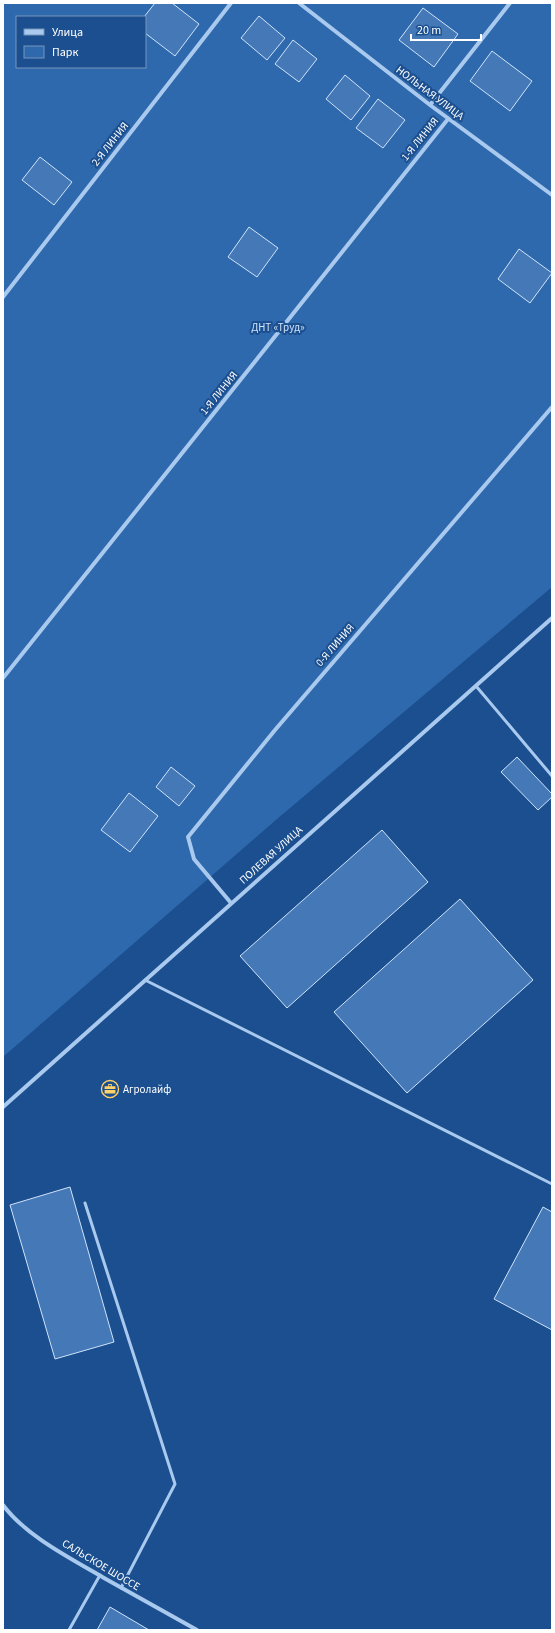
<svg xmlns="http://www.w3.org/2000/svg" width="555" height="1633" viewBox="0 0 555 1633" font-family="'Source Sans 3',sans-serif">
	<style>
		.green { fill: #2e69ad; fill-rule: evenodd }
		.building { fill: #4478b7; stroke: #cfe3fa }
		.lines { fill: none; stroke-linecap: round; stroke-linejoin: round }
		.service { stroke: #a9c9ee; stroke-width: 3 }
		.minor { stroke: #a9c9ee; stroke-width: 4 }
		.labels { text-anchor: middle; dominant-baseline: central; stroke-width: 4; stroke-linejoin: round; paint-order: stroke }
		.street-label { font-size: 11px; fill: #fff; stroke: #1b4f8f }
		.park-label { font-size: 11px; fill: #cfe3fa; stroke: #1b4f8f }
		.poi-label { font-size: 11px; fill: #fff; stroke: #1b4f8f; text-anchor: start }
	</style>
	<rect width="100%" height="100%" fill="#1b4f8f"/>
	<path class="green" d="M3,3H552V587L277,819L3,1057ZM17,17H145V67H17Z"/>
	<path class="building" d="M155,3H172L199,24L175,56L145,33L144,17Z
		M423,8L458,34L434,67L399,40Z
		M259,16L285,38L267,60L241,38Z
		M293,40L317,59L299,82L275,64Z
		M492,51L532,81L510,111L470,81Z
		M345,75L370,96L351,120L326,99Z
		M378,99L405,120L383,148L356,128Z
		M40,157L72,182L54,205L22,180Z
		M249,227L278,248L257,277L228,257Z
		M519,249L552,273L530,303L498,279Z
		M517,757L552,794V797L538,810L501,772Z
		M171,767L195,786L179,806L156,787Z
		M129,793L158,816L130,852L101,830Z
		M382,830L428,882L287,1008L240,956Z
		M460,899L533,980L407,1093L334,1012Z
		M70,1187L114,1342L55,1359L10,1205Z
		M543,1207L552,1212V1330L494,1299Z
		M110,1607L149,1630H97Z"/>
	<g class="lines">
		<path class="service" d="M476,686L552,776
			M145,980L552,1184
			M85,1203L175,1484L121,1588
			M69,1630L100,1575"/>
		<path class="minor" d="M299,3L430,105L552,195
			M430,105L510,3
			M3,297L231,3
			M3,678L448,119
			M231,903L194,859L188,837L275,730L552,407
			M3,1107L552,618
			M3,1505C26,1536 70,1558 104,1578C135,1595 166,1613 197,1630"/>
	</g>
	<defs>
		<g id="office-ring" transform="scale(0.9)"><circle r="9.5" fill="#1b4f8f" stroke="#ffd166" stroke-width="1.5"/><path d="M-6-3h4V-5.5h4V-3h4V5H-6ZM-1-4.5V-3h2v-1.5ZM-6 0V1H6V0Z" fill="#ffd166"/></g>
	</defs>
	<g fill-rule="evenodd">
		<use href="#office-ring" x="110" y="1089"/>
	</g>
	<g class="labels">
		<g class="street-label">
			<text transform="translate(430 93) rotate(37)">НОЛЬНАЯ УЛИЦА</text>
			<text transform="translate(420 139) rotate(-51)">1-Я ЛИНИЯ</text>
			<text transform="translate(110 144) rotate(-52)">2-Я ЛИНИЯ</text>
			<text transform="translate(219 393) rotate(-51)">1-Я ЛИНИЯ</text>
			<text transform="translate(335 645) rotate(-49)">0-Я ЛИНИЯ</text>
			<text transform="translate(271 855) rotate(-42)">ПОЛЕВАЯ УЛИЦА</text>
			<text transform="translate(101 1565) rotate(31)">САЛЬСКОЕ ШОССЕ</text>
		</g>
		<g class="park-label">
			<text x="278" y="327">ДНТ «Труд»</text>
		</g>
		<g class="poi-label">
			<text x="123" y="1089">Агролайф</text>
		</g>
	</g>
	<rect width="555" height="1633" fill="none" stroke="#ffffff" stroke-width="8"/>
	<rect x="16" y="16" width="130" height="52" fill="#1b4f8f" stroke="#7695bc"/>
	<rect x="24" y="29" width="20" height="6" fill="#a9c9ee" stroke="#7695bc"/>
	<text x="52" y="36" font-size="12" fill="#ffffff">Улица</text>
	<rect x="24" y="46" width="20" height="12" fill="#2e69ad" stroke="#7695bc"/>
	<text x="52" y="56" font-size="12" fill="#ffffff">Парк</text>
	<path d="M411 34v6h70v-6" fill="none" stroke="#ffffff" stroke-width="2"/>
	<text x="417" y="34" font-size="12" fill="#ffffff" stroke="#1b4f8f" stroke-width="3" paint-order="stroke">20 m</text>
</svg>
